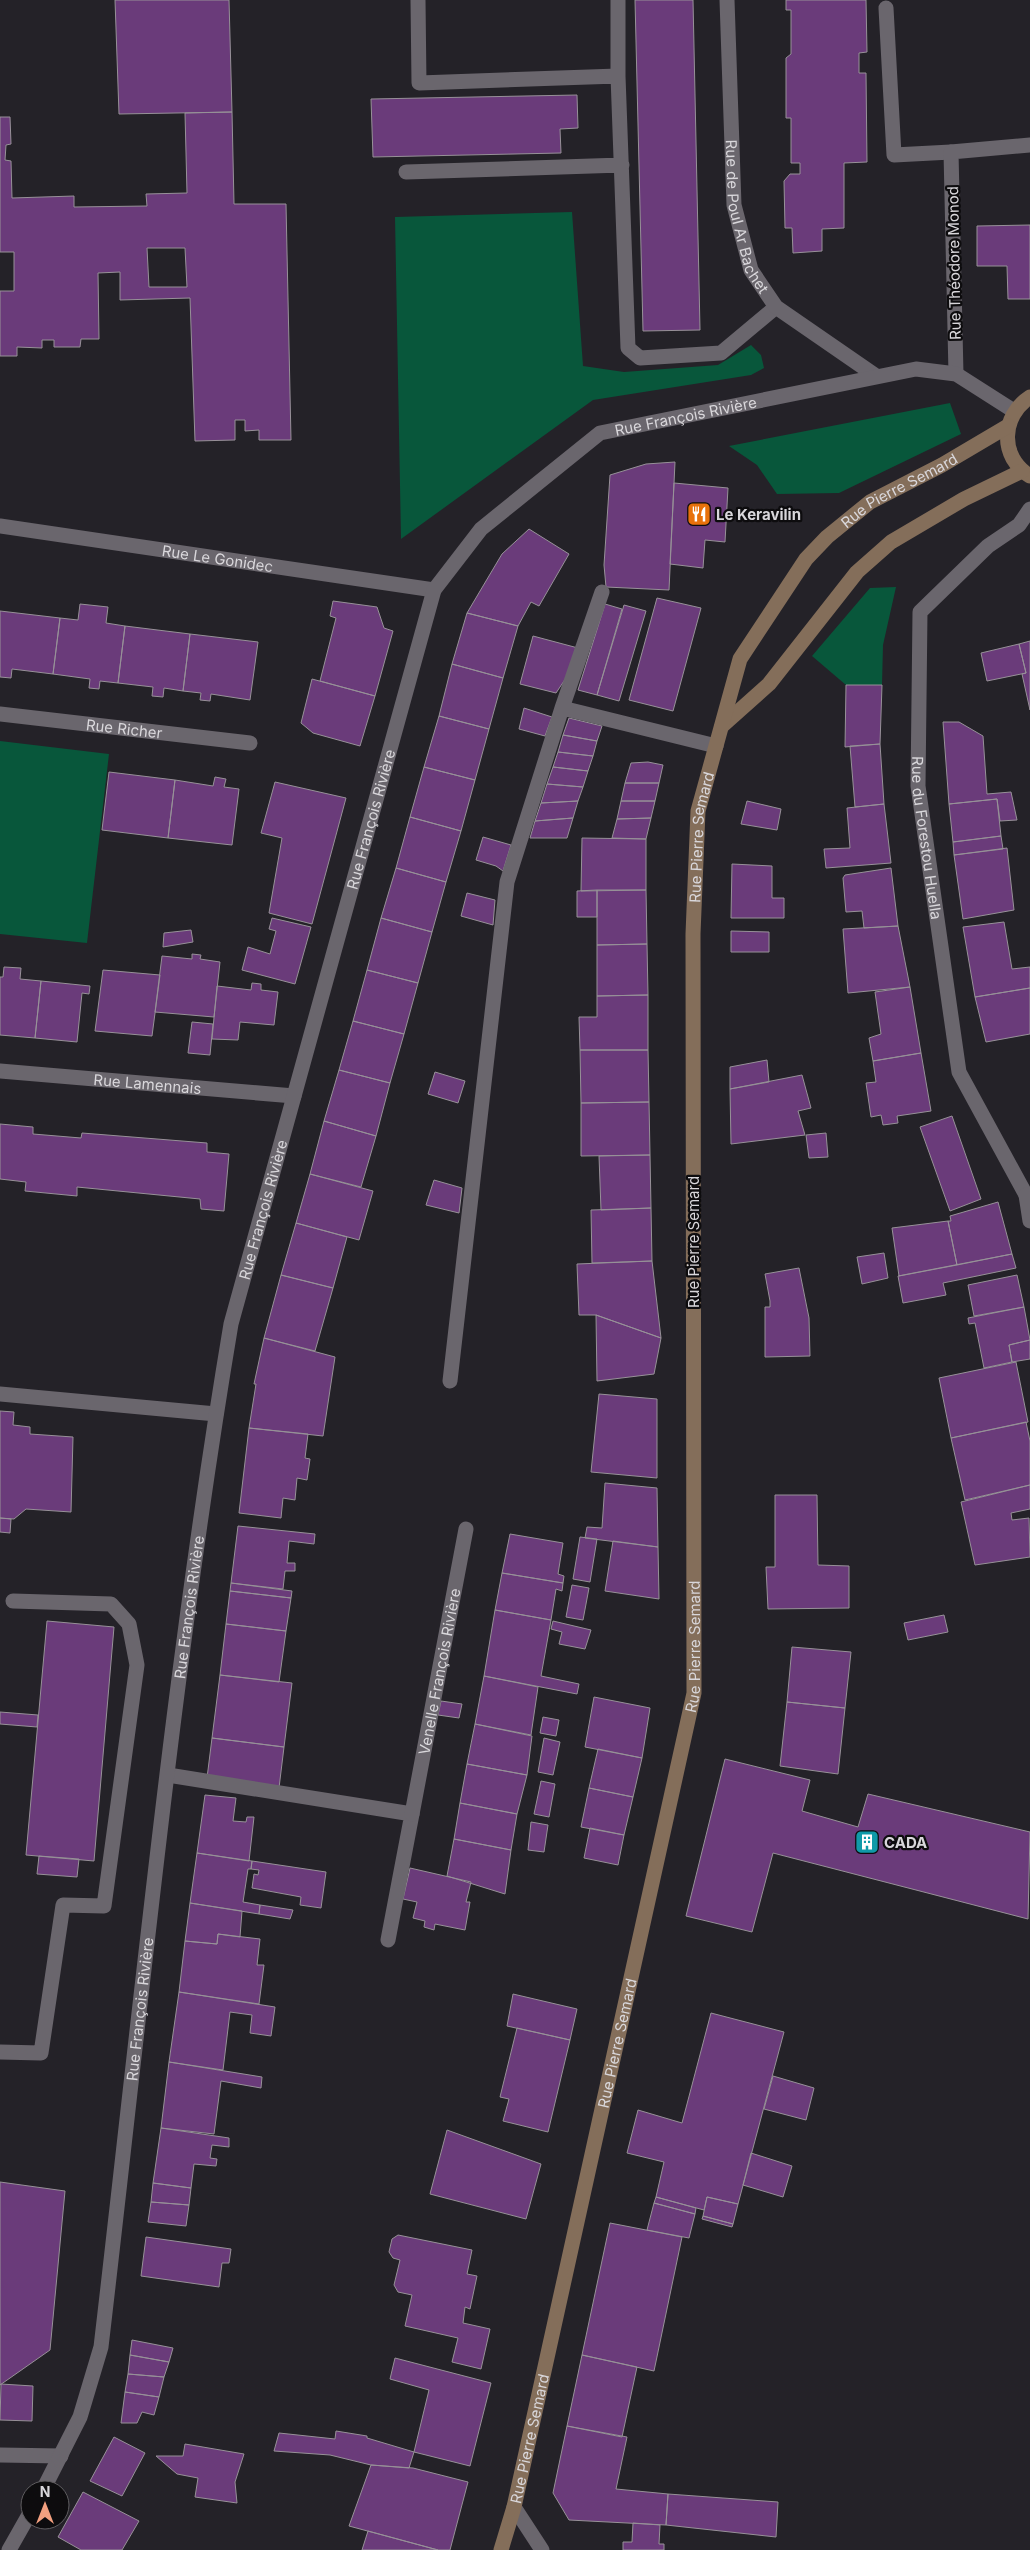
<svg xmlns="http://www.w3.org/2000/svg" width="1030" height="2550" viewBox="0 0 1030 2550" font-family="Inter,sans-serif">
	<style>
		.green { fill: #08573b }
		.building { fill: #6a3b7a; stroke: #979198; fill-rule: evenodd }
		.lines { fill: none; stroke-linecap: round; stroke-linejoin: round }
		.service { stroke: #6a666d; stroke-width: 15 }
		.minor { stroke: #6a666d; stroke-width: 15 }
		.secondary { stroke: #846e5a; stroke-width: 15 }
		.labels { text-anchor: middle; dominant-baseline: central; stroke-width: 4.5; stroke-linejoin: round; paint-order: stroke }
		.street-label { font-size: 15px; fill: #d9d7db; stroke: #0d0c0e }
		.poi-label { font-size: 15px; font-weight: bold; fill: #d9d7db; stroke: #0d0c0e; text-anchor: start }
	</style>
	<rect width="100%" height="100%" fill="#242228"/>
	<path class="green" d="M572,212L583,366L624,372L718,365L751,345L761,355L764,368L751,375L593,400L401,539L395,217Z
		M950,403L961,434L839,493L777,494L757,465L729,446Z
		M896,587L883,645L882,685H846L812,656L870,588Z
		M0,741L109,754L87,943L0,934Z"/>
	<path class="building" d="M115,0H229L232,112L119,114Z
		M635,0H693L700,330L643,331Z
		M786,0H866L867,52L859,53V73H866L867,162L844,163V228L822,229V251L793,253L792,228H785L784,181L790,174H800V163H791V118H786V58L791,54V10H786Z
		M577,95L578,128L560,129L561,153L373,157L371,99Z
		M232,112L234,204H286L291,440H259V430L245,431V420H235V440L195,441L190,298L120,300V272L98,273L99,339H81L80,347H54V340H42V348L17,347V356H0V291H14V252H0V117H10L11,144L6,145L5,160L11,161L12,198L74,196V207L147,206L146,194L187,193L185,113ZM147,248H185L187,287H149Z
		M1030,225V299H1008L1007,266H977V226Z
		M675,462L669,590L606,587L604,565L610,475L646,464Z
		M674,483L728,488L725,542L705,540L703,568L670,564Z
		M529,529L569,554L539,606L531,602L518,626L467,613L502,554Z
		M657,598L701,608L673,711L629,700Z
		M333,601L377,607L384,628L393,631L375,696L320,681L336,618L330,616Z
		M80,604L108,607L106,623L125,626L118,683L100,681L99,689L89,688L90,679L53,674L60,618L78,620Z
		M605,604L622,609L597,695L578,690Z
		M624,605L646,611L619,701L597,695Z
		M0,611L60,618L53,674L12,669L11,678L0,677Z
		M467,613L518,626L503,678L452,664Z
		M125,626L190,634L183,691L164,688L163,697L152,696L153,687L118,683Z
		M190,634L258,642L250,700L211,694L210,701L200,700L201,693L183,691Z
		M533,636L578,648L572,669L556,693L520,684Z
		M1030,641V710L1022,674L1026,673L1019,644Z
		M1019,644L1026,673L987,681L981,653Z
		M452,664L503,678L489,729L439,716Z
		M312,679L375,696L360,746L313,733L301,723Z
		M846,685H882L880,744L845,747Z
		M524,708L552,717L545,736L519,729Z
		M439,716L489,729L475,780L424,767Z
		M569,718L602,726L597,741L563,735Z
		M943,722H959L983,736L987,794L1011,792L1017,820L1000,821L997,799L949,804Z
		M563,735L597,741L593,756L558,752Z
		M880,744L884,804L855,807L850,746Z
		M558,752L593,756L588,771L553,767Z
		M648,762L663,765L659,783H625L631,763Z
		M424,767L475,780L461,831L410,817Z
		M553,767L588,771L583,787L547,784Z
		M109,772L175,780L168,838L102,830Z
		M215,777L226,779L224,787L239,789L232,845L168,838L175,780L213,786Z
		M275,782L346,798L312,924L269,913L282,838L261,833Z
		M625,783H659L655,801H621Z
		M547,784L583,787L578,801L541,803Z
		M997,799L1001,836L953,842L949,804Z
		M578,801L573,818L535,821L541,803Z
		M621,801H655L651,818L617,819Z
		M747,801L781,809L777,830L741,824Z
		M884,804L891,863L826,868L824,849L850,848L847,808Z
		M410,817L461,831L446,882L396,868Z
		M573,818L567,838H530L535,821Z
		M651,818L646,839L612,838L617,819Z
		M1001,836L1003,849L954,855L953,842Z
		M483,837L511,845L503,871L496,866L476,860Z
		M582,838L646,839V890L581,891Z
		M1007,848L1014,910L963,919L954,855Z
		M732,864L772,866V898H784V918H731Z
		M396,868L446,882L432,932L381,918Z
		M891,868L898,926L864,928L862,911L846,912L843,878L845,875Z
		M597,890V917H577V891Z
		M597,890H646L647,944L597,945Z
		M467,893L495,900L493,925L461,916Z
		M272,918L311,927L295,984L242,970L248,947L270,954L276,931L269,929Z
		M381,918L432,932L418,983L367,970Z
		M1004,922L1012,969L1030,967V988L975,997L963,927Z
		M898,926L910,987L848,993L843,929Z
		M191,930L193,942L163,947L164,933Z
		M731,931L769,932V952H731Z
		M647,944L648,995L597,996V945Z
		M192,954L201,955L200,959L220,962L214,1017L155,1012L162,956L192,959Z
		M4,967L21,968L20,979L41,981L35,1038L0,1035V977H3Z
		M103,970L160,975L152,1036L95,1031Z
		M367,970L418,983L404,1034L353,1021Z
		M41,981L90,986L89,994L82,993L77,1042L35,1038Z
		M252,983L261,984V990L278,992L274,1025L240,1022L238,1040L212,1039L217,986L251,990Z
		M910,987L921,1053L873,1061L869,1038L881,1034L875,992Z
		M1030,988V1034L986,1042L975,997Z
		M648,995V1050H580L579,1017H597V996Z
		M353,1021L404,1034L390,1083L339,1070Z
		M192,1022L213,1024L210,1055L188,1053Z
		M580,1050H648L649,1102L581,1103Z
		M921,1053L931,1111L897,1116L898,1123L883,1125L881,1115L871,1117L866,1083L876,1082L873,1061Z
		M767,1060L769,1082L730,1089V1067Z
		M339,1070L390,1083L376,1136L324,1121Z
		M435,1072L465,1081L458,1103L428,1094Z
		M802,1075L811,1108L798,1111L805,1135L731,1144L730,1089Z
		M649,1102L650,1155L581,1156V1103Z
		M952,1116L981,1199L950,1211L920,1127Z
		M324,1121L376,1136L361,1187L310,1174Z
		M0,1124L33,1127V1134L81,1138L82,1133L207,1143V1152L229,1154L224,1211L201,1209L200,1199L77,1187V1196L25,1191L26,1182L0,1179Z
		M826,1133L828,1157L809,1158L806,1135Z
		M650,1155L651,1208L601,1210L599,1156Z
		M310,1174L373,1191L359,1240L296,1223Z
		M434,1180L462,1188L459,1213L426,1205Z
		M998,1202L1012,1254L957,1265L948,1221H951L950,1216Z
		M651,1208L652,1261L592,1263L591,1210Z
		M948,1221L957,1265L899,1276L892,1228Z
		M296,1223L347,1237L333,1288L281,1275Z
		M884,1253L888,1278L862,1284L857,1257Z
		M1012,1254L1016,1268L943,1283L946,1295L903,1303L898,1276Z
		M652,1261L661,1338L596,1315H579L577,1264Z
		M799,1268L809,1318L810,1356L765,1357V1307H770V1301L765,1274Z
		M281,1275L333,1288L315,1351L264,1338Z
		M1017,1275L1024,1307L974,1316L968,1285Z
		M1024,1307L1030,1340L1009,1345L1012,1362L984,1368L975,1323L969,1324L968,1318Z
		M596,1315L661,1338L654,1374L597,1381Z
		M264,1338L335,1357L323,1436L249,1428L256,1384H254Z
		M1030,1340V1359L1012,1362L1009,1345Z
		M1016,1362L1028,1422L951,1438L939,1378Z
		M599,1394L657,1399V1478L591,1472Z
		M0,1411L14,1412L13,1425L30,1427V1434L73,1437L71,1512L26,1509L14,1519L0,1518Z
		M1026,1422L1030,1441V1485L965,1500L951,1438Z
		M249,1428L308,1434L305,1458L310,1459L307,1480L297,1478L295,1500L283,1498L281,1518L239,1513Z
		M605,1483L657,1488L658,1547L585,1538L587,1527L602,1528Z
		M1030,1485V1509L1011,1513L1012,1520L1029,1518L1030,1557L975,1565L961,1502Z
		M775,1495H817L818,1565L849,1566V1608L768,1609L766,1567H775Z
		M0,1518L11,1519L10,1533L0,1532Z
		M238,1526L315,1534L314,1544L289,1541L287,1563H295V1571H285L283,1589L231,1583Z
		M510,1534L563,1543L558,1574L564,1576L563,1583L502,1573Z
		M580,1537L597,1539L590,1582L573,1579Z
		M613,1541L658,1547L659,1599L605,1591Z
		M502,1573L563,1583L562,1591L556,1589L551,1620L495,1610Z
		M231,1583L292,1591L291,1598L230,1591Z
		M572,1585L589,1588L583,1620L566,1617Z
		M230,1591L291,1598L286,1631L226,1624Z
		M495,1610L551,1620L541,1676L579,1684L577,1694L484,1676Z
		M944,1615L948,1632L908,1640L904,1623Z
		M47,1621L114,1627L94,1861L26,1855Z
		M553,1621L591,1630L585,1649L559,1644L562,1632L551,1629Z
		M226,1624L286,1631L279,1682L220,1675Z
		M792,1647L851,1652L845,1708L787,1702Z
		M220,1675L292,1683L284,1747L212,1738Z
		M484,1676L538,1687L531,1735L475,1724Z
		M594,1697L650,1708L642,1758L585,1747Z
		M441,1701L462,1704L459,1718L438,1715Z
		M787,1702L845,1708L838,1774L780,1766Z
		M0,1712L38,1715L37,1727L0,1724Z
		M543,1717L559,1720L556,1736L540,1733Z
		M475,1724L532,1736L527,1775L467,1764Z
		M212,1738L284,1747L279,1788L207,1778Z
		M544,1738L560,1742L553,1775L538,1772Z
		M598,1749L642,1758L633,1797L589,1788Z
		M725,1759L810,1780L802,1811L858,1827L868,1794L1030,1832L1028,1919L773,1853L752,1932L686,1916Z
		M467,1764L527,1775L517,1814L460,1803Z
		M541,1781L555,1784L549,1817L534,1814Z
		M589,1788L633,1797L624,1835L581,1827Z
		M205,1795L236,1798L233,1821L246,1822L247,1817H254L249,1861L197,1853Z
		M460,1803L517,1814L511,1850L454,1839Z
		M531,1822L548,1825L544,1852L528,1850Z
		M590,1828L624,1835L618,1865L584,1858Z
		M454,1839L511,1850L505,1894L447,1876Z
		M197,1853L252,1861L251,1869H248L243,1902L260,1905L259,1914L190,1903Z
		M39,1856L79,1859L77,1877L37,1874Z
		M252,1861L326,1872L321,1908L300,1905L301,1897L252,1888L254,1874L258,1875L259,1870L251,1869Z
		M410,1868L471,1882L466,1902H470L465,1930L435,1924L434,1930L424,1927L425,1921L413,1918L417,1902L403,1899Z
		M190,1903L242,1911L240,1937L218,1934L217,1944L185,1941Z
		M260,1905L293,1910L290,1919L259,1914Z
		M218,1934L260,1939L257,1965H264L259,2004L179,1992L185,1941L217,1944Z
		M179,1992L275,2007L271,2036L250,2033L252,2015L230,2012L223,2070L169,2062Z
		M513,1994L577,2009L570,2040L507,2026Z
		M711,2013L784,2032L738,2204L707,2197L704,2210L656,2197L664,2162L627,2153L638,2110L682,2123Z
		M517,2028L570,2040L548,2132L503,2121L509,2099L500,2097Z
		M169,2062L262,2077L261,2088L221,2081L214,2134L161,2128Z
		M773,2076L814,2088L806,2120L764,2109Z
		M161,2128L229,2138V2147L212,2145L210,2158L217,2159L216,2166L194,2164L191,2188L153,2183Z
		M447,2130L541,2164L526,2219L430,2194Z
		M751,2153L792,2166L783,2197L743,2185Z
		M0,2182L65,2191L50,2350L0,2385Z
		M153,2183L191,2188L189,2205L151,2202Z
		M656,2197L696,2208L695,2214L654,2203Z
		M707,2197L738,2204L733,2224L703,2216Z
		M151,2202L189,2205L186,2226L148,2222Z
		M654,2203L695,2214L689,2238L647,2230Z
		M703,2216L733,2224L732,2227L702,2219Z
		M610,2223L682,2237L654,2371L582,2355Z
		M398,2235L472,2250L467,2274L477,2276L470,2309L465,2307L463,2323L490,2329L481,2369L452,2362L458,2338L405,2326L412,2295L398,2292L394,2285L400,2260L393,2258L389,2252L392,2239Z
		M146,2237L231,2249L229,2263H222L219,2287L141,2276Z
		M132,2340L173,2348L169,2362L130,2355Z
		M130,2355L169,2362L164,2377L128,2374Z
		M582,2355L637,2367L622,2437L567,2426Z
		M395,2358L491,2383L470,2466L414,2452L429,2390L390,2379Z
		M128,2374L164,2377L159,2397L125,2392Z
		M1,2384L33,2386L32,2421L0,2420Z
		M125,2392L159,2397L154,2415L142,2412L137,2423H121Z
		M567,2426L627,2437L616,2489L668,2494L666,2525L569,2520L553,2493Z
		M336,2431L367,2436V2438L414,2452L409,2468L371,2465L330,2455L274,2451L279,2433L335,2439Z
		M114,2437L145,2453L122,2496L90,2481Z
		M185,2444L244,2454L235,2482L237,2503L195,2497L198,2478L177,2474L156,2456H183Z
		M371,2465L413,2468L468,2482L450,2550H438L349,2526Z
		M83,2492L139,2521L122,2550H81L58,2537Z
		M668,2494L778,2502L776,2537L666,2525Z
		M633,2523L660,2525L659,2544H664V2550H623V2542H632Z
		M368,2531L438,2550H362Z"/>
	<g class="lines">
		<path class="service" d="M418,0L419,83L618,76V0
			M618,76L628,348L640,358L721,353L776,307
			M406,172L622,165
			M562,708L602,592
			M450,1381L507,882L562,708L716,746
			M0,1394L216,1414
			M0,2052L41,2053L63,1905L104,1906L137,1665L129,1624L111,1604L13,1601
			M514,2507L542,2550"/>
		<g class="minor">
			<path id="s1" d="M727,0L734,205L751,270L776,307L876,376"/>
			<path d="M886,8L894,155L951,152"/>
			<path d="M956,374L951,152L1030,145"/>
			<path id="s2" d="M1030,509L1019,525L988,546L920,612L918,786L959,1072L1026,1195L1030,1198"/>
			<path id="s3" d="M0,526L434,590"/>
			<path id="s4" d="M0,714L250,743"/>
			<path id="s5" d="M0,1071L294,1096"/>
			<path d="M1026,1195L1030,1221"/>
			<path d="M168,1775L412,1814L388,1940"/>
			<path id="s6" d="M412,1814L466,1529"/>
			<path d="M0,2455L61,2456"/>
			<path id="s7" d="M43,2490L80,2417L101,2347C141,2006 174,1663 231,1324L434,590L481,529L600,433L916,369L956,374L1014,411"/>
			<path d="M9,2550L30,2513"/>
		</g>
		<g class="secondary">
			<path d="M1030,397C1001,416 999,457 1030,476"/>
			<path d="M722,726L769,684L857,572L891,542L964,499L1022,471"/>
			<path id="s8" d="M501,2550L514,2507L694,1693L693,934L698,811L740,659L806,559L827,537L870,502L942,465L1008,426"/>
		</g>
	</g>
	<defs>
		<g id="restaurant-square" transform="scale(1.25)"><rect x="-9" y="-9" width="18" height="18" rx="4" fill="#e8710a" stroke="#0d0c0e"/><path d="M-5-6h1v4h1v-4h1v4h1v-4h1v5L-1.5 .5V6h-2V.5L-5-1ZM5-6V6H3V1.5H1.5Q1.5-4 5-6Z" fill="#fff"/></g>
		<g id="building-square" transform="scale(1.25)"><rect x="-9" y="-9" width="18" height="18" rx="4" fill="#0f9aa8" stroke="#0d0c0e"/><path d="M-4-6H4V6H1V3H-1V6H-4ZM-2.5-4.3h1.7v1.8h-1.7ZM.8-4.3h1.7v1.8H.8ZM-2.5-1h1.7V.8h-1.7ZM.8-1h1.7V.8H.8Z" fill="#fff"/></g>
	</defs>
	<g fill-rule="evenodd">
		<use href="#restaurant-square" x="699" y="514"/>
		<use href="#building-square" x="867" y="1842"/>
	</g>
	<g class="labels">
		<g class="street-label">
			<text stroke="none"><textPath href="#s1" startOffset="219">Rue de Poul Ar Bachet</textPath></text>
			<text transform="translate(954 263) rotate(-91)">Rue Théodore Monod</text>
			<text stroke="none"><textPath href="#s7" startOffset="2265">Rue François Rivière</textPath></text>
			<text stroke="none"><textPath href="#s8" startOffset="2155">Rue Pierre Semard</textPath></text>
			<text stroke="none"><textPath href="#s3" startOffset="220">Rue Le Gonidec</textPath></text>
			<text stroke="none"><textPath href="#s4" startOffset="125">Rue Richer</textPath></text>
			<text stroke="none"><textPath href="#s7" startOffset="1710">Rue François Rivière</textPath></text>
			<text stroke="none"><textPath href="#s2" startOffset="378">Rue du Forestou Huella</textPath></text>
			<text stroke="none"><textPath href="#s8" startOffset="1735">Rue Pierre Semard</textPath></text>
			<text stroke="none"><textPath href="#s5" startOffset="148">Rue Lamennais</textPath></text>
			<text stroke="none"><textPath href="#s7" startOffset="1305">Rue François Rivière</textPath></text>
			<text transform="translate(693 1242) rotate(-90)">Rue Pierre Semard</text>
			<text stroke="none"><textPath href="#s7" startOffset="900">Rue François Rivière</textPath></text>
			<text stroke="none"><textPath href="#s8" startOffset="925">Rue Pierre Semard</textPath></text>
			<text stroke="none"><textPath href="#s6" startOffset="145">Venelle François Rivière</textPath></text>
			<text stroke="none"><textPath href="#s7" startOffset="495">Rue François Rivière</textPath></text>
			<text stroke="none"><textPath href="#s8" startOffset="520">Rue Pierre Semard</textPath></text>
			<text stroke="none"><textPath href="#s8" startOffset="115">Rue Pierre Semard</textPath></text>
		</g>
		<g class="poi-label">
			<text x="716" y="514">Le Keravilin</text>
			<text x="884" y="1842">CADA</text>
		</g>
	</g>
	<g transform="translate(45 2505)"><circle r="24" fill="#0d0c0e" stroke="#5f5d60"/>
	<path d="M0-4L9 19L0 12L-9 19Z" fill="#f2a080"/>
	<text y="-8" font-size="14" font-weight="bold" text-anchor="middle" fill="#d9d7db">N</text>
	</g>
</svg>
